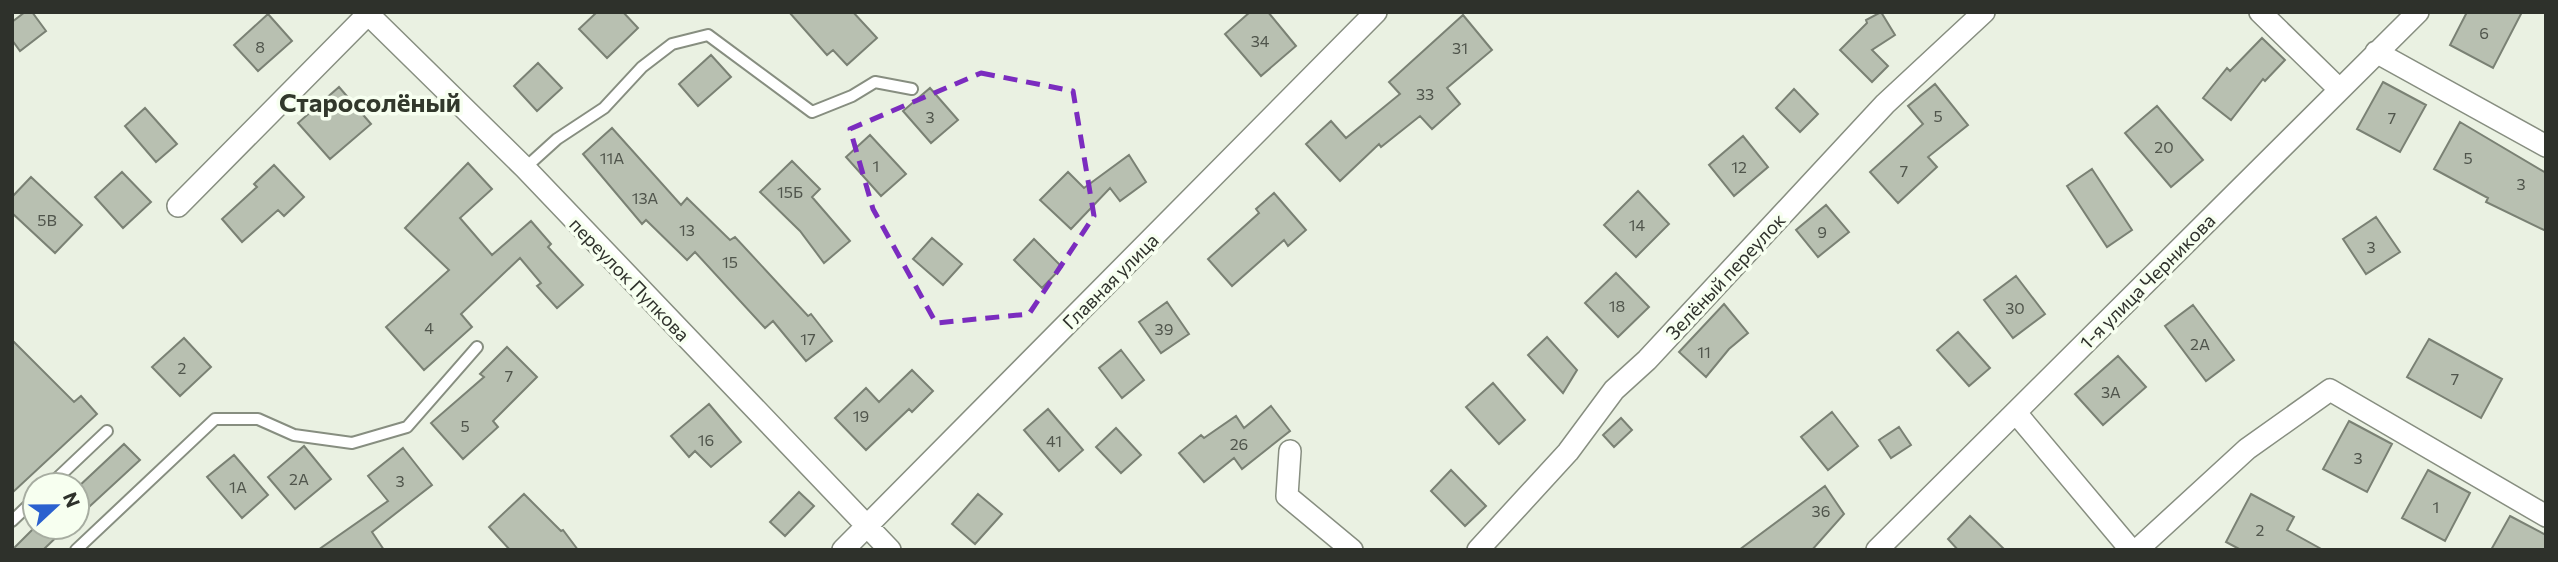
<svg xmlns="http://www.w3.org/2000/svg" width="2558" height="562" viewBox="0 0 2558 562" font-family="Commissioner,sans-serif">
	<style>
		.building { fill: #b8c0b1; stroke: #7a8174; stroke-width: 2 }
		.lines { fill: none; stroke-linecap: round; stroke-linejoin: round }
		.lane-casing { stroke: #878e80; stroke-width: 14 }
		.street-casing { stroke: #878e80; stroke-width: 24 }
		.lane { stroke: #fff; stroke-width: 10 }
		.street { stroke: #fff; stroke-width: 21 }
		.marked { fill: none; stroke: #7b2cbf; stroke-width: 5; stroke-dasharray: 14 9; stroke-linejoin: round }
		.labels { text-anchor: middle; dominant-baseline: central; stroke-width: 7; stroke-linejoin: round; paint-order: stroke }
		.number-label { font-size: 16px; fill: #50554c }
		.street-label { font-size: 19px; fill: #2e312b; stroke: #f7fff0 }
		.district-label { font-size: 26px; font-weight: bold; fill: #32382c; stroke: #f7fff0 }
	</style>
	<rect width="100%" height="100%" fill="#eaf1e2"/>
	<path class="building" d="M25,12H32L46,31L20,51L12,40V22Z
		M597,12H623L638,28L607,58L579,29Z
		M789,12H853L877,38L847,65L833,50L827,55Z
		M1250,12H1268L1296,46L1261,76L1225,34Z
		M1881,12L1895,35L1872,50L1888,66L1872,82L1840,50L1867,23L1866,20Z
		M2467,12H2522L2493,68L2450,45Z
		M268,14L292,41L258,71L234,45Z
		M1463,15L1492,50L1447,88L1460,104L1432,129L1420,116L1381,147L1379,144L1340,181L1306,144L1331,121L1346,138L1400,94L1389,82Z
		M2262,38L2285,60L2265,81L2263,79L2231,120L2203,98L2227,68L2230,71Z
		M711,55L731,77L698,106L679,84Z
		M538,63L562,88L537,111L514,86Z
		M2383,82L2426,105L2400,152L2357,129Z
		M1935,84L1968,125L1928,157L1937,167L1898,203L1870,172L1923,124L1908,106Z
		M339,87L371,124L330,159L298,123Z
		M930,88L958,120L931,143L903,111Z
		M1794,89L1818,114L1800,132L1776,108Z
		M2157,106L2203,160L2171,187L2125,133Z
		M145,108L177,144L156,162L125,126Z
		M2460,122L2546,173V231L2486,202L2488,198L2434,169Z
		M612,128L681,205L687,198L730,240L735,237L808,316L811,314L832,341L806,361L773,321L765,328L695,252L687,260L646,220L642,224L583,154Z
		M870,135L906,174L881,196L846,157Z
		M1743,136L1768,167L1734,196L1709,165Z
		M1129,155L1146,182L1120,201L1110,188L1071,229L1040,200L1068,172L1084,188Z
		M792,161L820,189L812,197L850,241L824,263L800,231L760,192Z
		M468,163L492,189L460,218L492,255L531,221L551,244L548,247L583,285L557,308L537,286L541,283L520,258L461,314L472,327L424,370L386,327L449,270L405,228Z
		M274,165L304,197L284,216L278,210L242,242L222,219L257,187L254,184Z
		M2092,169L2132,230L2107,247L2067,186Z
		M122,172L151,202L123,228L95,197Z
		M31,177L82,225L55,253L12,213V197Z
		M1638,191L1669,224L1636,257L1604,225Z
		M1274,193L1306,230L1288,246L1284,240L1232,286L1208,259L1259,213L1256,209Z
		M1826,205L1849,232L1818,257L1796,230Z
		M2376,217L2400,252L2366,274L2343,239Z
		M932,238L962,264L943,285L913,259Z
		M1034,239L1062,267L1042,288L1014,260Z
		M1616,273L1649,307L1618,337L1585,303Z
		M2016,276L2045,314L2013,338L1984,300Z
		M1167,302L1189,334L1161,353L1139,322Z
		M1724,304L1748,333L1729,349L1706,377L1679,352Z
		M2193,305L2234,360L2206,381L2165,326Z
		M1958,332L1990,368L1969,386L1937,350Z
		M1547,337L1577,370L1563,393L1528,355Z
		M184,338L211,367L180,396L152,367Z
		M2429,339L2502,379L2481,418L2407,377Z
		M12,340L74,402L81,396L97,414L12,493Z
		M507,347L537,377L493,421L498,427L463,459L431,423L484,377L480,374Z
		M1121,350L1144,380L1122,398L1099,368Z
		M2118,356L2146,387L2103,425L2075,394Z
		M912,370L933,391L912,412L909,409L866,450L835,418L866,388L879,402Z
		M1493,383L1525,420L1499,444L1466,407Z
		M709,404L741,442L711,467L695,451L689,457L671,436Z
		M1271,406L1290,431L1242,469L1234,458L1204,482L1179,453L1201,435L1204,438L1236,416L1244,428Z
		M1048,409L1083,450L1059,471L1024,430Z
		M1832,412L1858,446L1828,470L1801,437Z
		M1621,418L1632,430L1614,447L1603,435Z
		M2349,421L2392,444L2367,492L2323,469Z
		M1899,427L1911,445L1891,458L1879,440Z
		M1116,428L1141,455L1121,473L1096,447Z
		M124,444L140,460L77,518V488Z
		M304,446L331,479L295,509L268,477Z
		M403,448L432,485L372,532L384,550H318L388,501L368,476Z
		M234,455L268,495L242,518L207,477Z
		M1451,470L1486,506L1465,526L1431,491Z
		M2428,470L2470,493L2445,541L2402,518Z
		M1825,486L1844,514L1812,550H1739Z
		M799,492L814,506L785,536L770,522Z
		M524,494L561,531L563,530L578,550H510L489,527Z
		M978,494L1002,514L975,544L952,524Z
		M2251,494L2294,517L2287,530L2323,550H2241L2226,542Z
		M1970,516L2005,550H1958L1948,539Z
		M2510,516L2546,535V550H2491Z
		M35,527H67L43,550H12Z"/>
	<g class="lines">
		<g class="lane-casing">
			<path id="lane" d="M525,168L557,139L604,108L642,67L672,44L708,35L812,112L852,96L875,82L912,89
				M50,485L107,431
				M12,521L35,499
				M76,550L215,419H258L294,435L352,443L407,427L477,347"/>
		</g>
		<g class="street-casing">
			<path id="street" d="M366,12L525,168L890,550
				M2260,12L2338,88
				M2376,52L2546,146
				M178,206L370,12
				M2016,413L2131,550
				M1290,451L1287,496L1352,550
				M843,550L1376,12
				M1478,550L1568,452L1614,390L1647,360L1885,104L1984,12
				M1877,550L2418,12
				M2137,550L2247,449L2330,390L2546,516"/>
		</g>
		<use href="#lane" class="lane"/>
		<use href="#street" class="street"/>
	</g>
	<path class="marked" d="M981,73L1073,91L1094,216L1029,314L936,323L873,209L850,129Z"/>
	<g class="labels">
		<g class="number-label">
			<text x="2484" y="32">6</text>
			<text x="1260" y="40">34</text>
			<text x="260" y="46">8</text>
			<text x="1460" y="47">31</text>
			<text x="1425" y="93">33</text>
			<text x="1938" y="115">5</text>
			<text x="930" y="116">3</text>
			<text x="2392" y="117">7</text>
			<text x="2164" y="146">20</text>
			<text x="612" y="157">11А</text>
			<text x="2468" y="157">5</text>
			<text x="876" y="165">1</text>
			<text x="1739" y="166">12</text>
			<text x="1904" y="170">7</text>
			<text x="2521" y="183">3</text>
			<text x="790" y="191">15Б</text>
			<text x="645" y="197">13А</text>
			<text x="47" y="219">5В</text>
			<text x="1637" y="224">14</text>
			<text x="687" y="229">13</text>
			<text x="1822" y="231">9</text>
			<text x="2371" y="246">3</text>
			<text x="730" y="261">15</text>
			<text x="1617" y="305">18</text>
			<text x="2015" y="307">30</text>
			<text x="429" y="327">4</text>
			<text x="1164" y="328">39</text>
			<text x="808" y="338">17</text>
			<text x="2200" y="343">2А</text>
			<text x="1704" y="351">11</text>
			<text x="182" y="367">2</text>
			<text x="509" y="375">7</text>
			<text x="2455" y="378">7</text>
			<text x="2111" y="391">3А</text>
			<text x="861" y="415">19</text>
			<text x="465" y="425">5</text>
			<text x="706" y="439">16</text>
			<text x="1054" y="440">41</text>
			<text x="1239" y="443">26</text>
			<text x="2358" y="457">3</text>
			<text x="299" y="478">2А</text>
			<text x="400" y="480">3</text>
			<text x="238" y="486">1А</text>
			<text x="2436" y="506">1</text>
			<text x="1821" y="510">36</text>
			<text x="2260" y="529">2</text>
		</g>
		<g class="street-label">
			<text transform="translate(1725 276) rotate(-47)">Зелёный переулок</text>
			<text transform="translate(630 279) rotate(46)">переулок Пупкова</text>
			<text transform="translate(1110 281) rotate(-45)">Главная улица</text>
			<text transform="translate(2147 281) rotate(-45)">1-я улица Черникова</text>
		</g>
		<g class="district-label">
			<text x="370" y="101">Староcолёный</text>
		</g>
	</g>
	<rect width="2558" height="562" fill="none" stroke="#2e312b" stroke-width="28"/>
	<g transform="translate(56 506) rotate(68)"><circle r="33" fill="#f7fff0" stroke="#a7ada1" stroke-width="2"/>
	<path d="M0-5L12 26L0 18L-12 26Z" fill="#2b61cf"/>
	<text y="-10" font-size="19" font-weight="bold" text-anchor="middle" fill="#2e312b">N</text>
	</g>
</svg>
